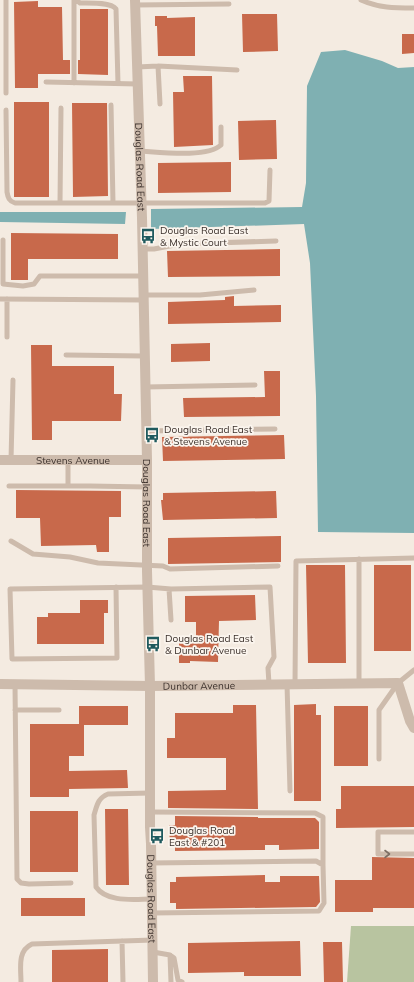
<svg xmlns="http://www.w3.org/2000/svg" width="414" height="982" viewBox="0 0 414 982" font-family="Mulish,sans-serif">
	<style>
		.green { fill: #b8c4a0 }
		.water { fill: #7fb0b2 }
		.building { fill: #c8694b }
		.lines { fill: none; stroke-linecap: round; stroke-linejoin: round }
		.service { stroke: #cdbbac; stroke-width: 5 }
		.minor { stroke: #cdbbac; stroke-width: 10 }
		.tertiary { stroke: #cdbbac; stroke-width: 10 }
		.oneway { stroke: #7d6f65 }
		.labels { text-anchor: middle; dominant-baseline: central; stroke-width: 3.5; stroke-linejoin: round; paint-order: stroke }
		.street-label { font-size: 10px; fill: #3b302b; stroke: #fbf5ee }
		.poi-label { font-size: 10px; fill: #3b302b; stroke: #fbf5ee; text-anchor: start }
	</style>
	<rect width="100%" height="100%" fill="#f4ebe1"/>
	<path class="green" d="M351,926H414V982H347Z"/>
	<path class="water" d="M345,50L382,61L398,68L414,67V533L318,532L316,396L310,263L304,224L151,229V209L302,207L306,183L307,86L321,52Z
		M0,212H126L125,224L0,222Z"/>
	<path class="building" d="M38,1V7H62L63,60H70V74H38V88H15L14,2Z
		M80,9H108V75L78,74V60H80Z
		M242,14H277L278,51L243,52Z
		M155,16H167V18L195,17V56H158L157,26H155Z
		M402,34H414V53L402,54Z
		M183,76H212L213,145L174,147L173,92H184Z
		M14,102H49V197H14Z
		M72,103H107L108,196L73,197Z
		M276,120L277,159L239,160L238,121Z
		M231,162V192L158,193V163Z
		M11,233L118,234V259H28V280H11Z
		M280,249V276L168,277L167,251Z
		M234,296V306L281,305V322L168,324V302L225,300V297Z
		M210,343V361L171,362V344Z
		M31,345H52V366H114V394H122L121,421H52V440H32Z
		M264,371H280V416L184,417L183,398L265,397Z
		M284,435L285,459L163,461L162,437Z
		M16,490L121,491V517H109V552H97L96,545L41,546L40,518H16Z
		M276,491L277,518L163,520L161,500H163V493Z
		M281,536V562L168,564V538Z
		M306,565H345L346,663H308Z
		M374,565H411V651H374Z
		M255,595L256,620L219,621L218,662L190,661V663H179V641H196V622H185V596Z
		M80,600H108V613H104V644H37V617H48V613H80Z
		M316,704V715H321V801H294V705Z
		M233,705H256L258,809L168,808V791L226,790V758H167V738H175V713H233Z
		M79,706H128V725H84V756H69V771L127,770L128,788L69,789V797H30V724H79Z
		M334,706H368V766H334Z
		M341,786H414V827L336,828V809H341Z
		M105,809H128L129,885H106Z
		M30,811H78V872H30Z
		M175,816L258,817V818H315L319,822V849L279,850V845H265V850L175,851V846H170L169,825H175Z
		M372,857L414,858V908H373V912H335V880H372Z
		M265,875V882H280V876H319L320,902L316,907L176,909V903H170V882H176V877Z
		M21,898H85V916H21Z
		M300,941L301,976H244V972L188,973V943Z
		M323,942H342L343,982H324Z
		M108,949V982H52V950Z"/>
	<g class="lines">
		<path class="service" d="M6,0V93
			M74,0V83
			M76,0L80,3C89,3 111,2 116,9L118,84
			M361,0C379,8 394,8 414,8
			M135,5L229,4
			M158,66L160,104
			M137,67L158,66L237,70
			M46,82L138,84
			M111,105L113,203
			M6,110L7,192C8,198 9,201 15,203H265L269,201L270,170
			M140,151C159,152 207,158 221,145V127
			M60,203L61,108
			M3,240V284L23,286L34,284L40,276H143
			M142,249H154L180,244L276,241
			M143,295H200L254,290
			M0,299L143,300
			M7,337V299
			M66,355L144,356
			M145,387L255,385
			M146,431L275,429
			M11,460L13,380
			M9,486H90L147,487
			M68,486V459
			M11,541L33,554L70,557L98,563L163,566L170,569L278,566
			M116,587L117,658L12,659L10,589L147,587L171,589L270,587L274,657L268,668L269,684
			M169,589L171,620
			M359,683V559
			M15,684L17,879L21,883L29,884L71,883
			M287,684L290,791
			M295,684L296,561L414,558
			M15,710H59
			M379,759V710L398,683L414,670
			M150,793L108,794C98,798 97,805 94,815L96,887C107,903 135,899 152,899
			M151,812L315,813L323,817V865
			M414,832H378V854H414
			M151,863L316,861L323,865L324,903L319,911L152,913
			M122,941L123,982
			M153,952L170,955L174,958L178,980L182,982
			M170,955L171,982
			M21,982C21,968 17,951 32,944L153,940"/>
		<path class="minor" id="s1" d="M0,684L150,686L398,683L410,721L414,728"/>
		<g class="tertiary">
			<path id="s2" d="M135,0L142,218L147,460V571L150,686V827L151,844L153,982"/>
			<path id="s3" d="M0,460H147"/>
		</g>
	</g>
	<defs><path id="oneway-chevron" d="M-2-3.5L2.5 0L-2 3.5" fill="none" stroke-width="1.6" stroke-linecap="round" stroke-linejoin="round"/></defs>
	<use class="oneway" href="#oneway-chevron" transform="translate(387 854)"/>
	<defs>
		<g id="bus-bare" transform="scale(1.2)"><path d="M-5-6H5V4H4V6H2V4H-2V6H-4V4H-5ZM-3.5-4V0h7V-4ZM-3.5 1.2v1.5H-2V1.2ZM2 1.2v1.5H3.5V1.2Z" fill="#1f5a5e" stroke="#fbf5ee" stroke-width="2.5" paint-order="stroke"/></g>
	</defs>
	<g fill-rule="evenodd">
		<use href="#bus-bare" x="148" y="236"/>
		<use href="#bus-bare" x="152" y="435"/>
		<use href="#bus-bare" x="153" y="644"/>
		<use href="#bus-bare" x="157" y="836"/>
	</g>
	<g class="labels">
		<g class="street-label">
			<text stroke="none"><textPath href="#s2" startOffset="167">Douglas Road East</textPath></text>
			<text stroke="none"><textPath href="#s3" startOffset="73">Stevens Avenue</textPath></text>
			<text stroke="none"><textPath href="#s2" startOffset="503">Douglas Road East</textPath></text>
			<text stroke="none"><textPath href="#s1" startOffset="199">Dunbar Avenue</textPath></text>
			<text stroke="none"><textPath href="#s2" startOffset="899">Douglas Road East</textPath></text>
		</g>
		<g class="poi-label">
			<text x="160" y="230">Douglas Road East<tspan x="160" dy="12">&amp; Mystic Court</tspan></text>
			<text x="164" y="429">Douglas Road East<tspan x="164" dy="12">&amp; Stevens Avenue</tspan></text>
			<text x="165" y="638">Douglas Road East<tspan x="165" dy="12">&amp; Dunbar Avenue</tspan></text>
			<text x="169" y="830">Douglas Road<tspan x="169" dy="12">East &amp; #201</tspan></text>
		</g>
	</g>
</svg>
